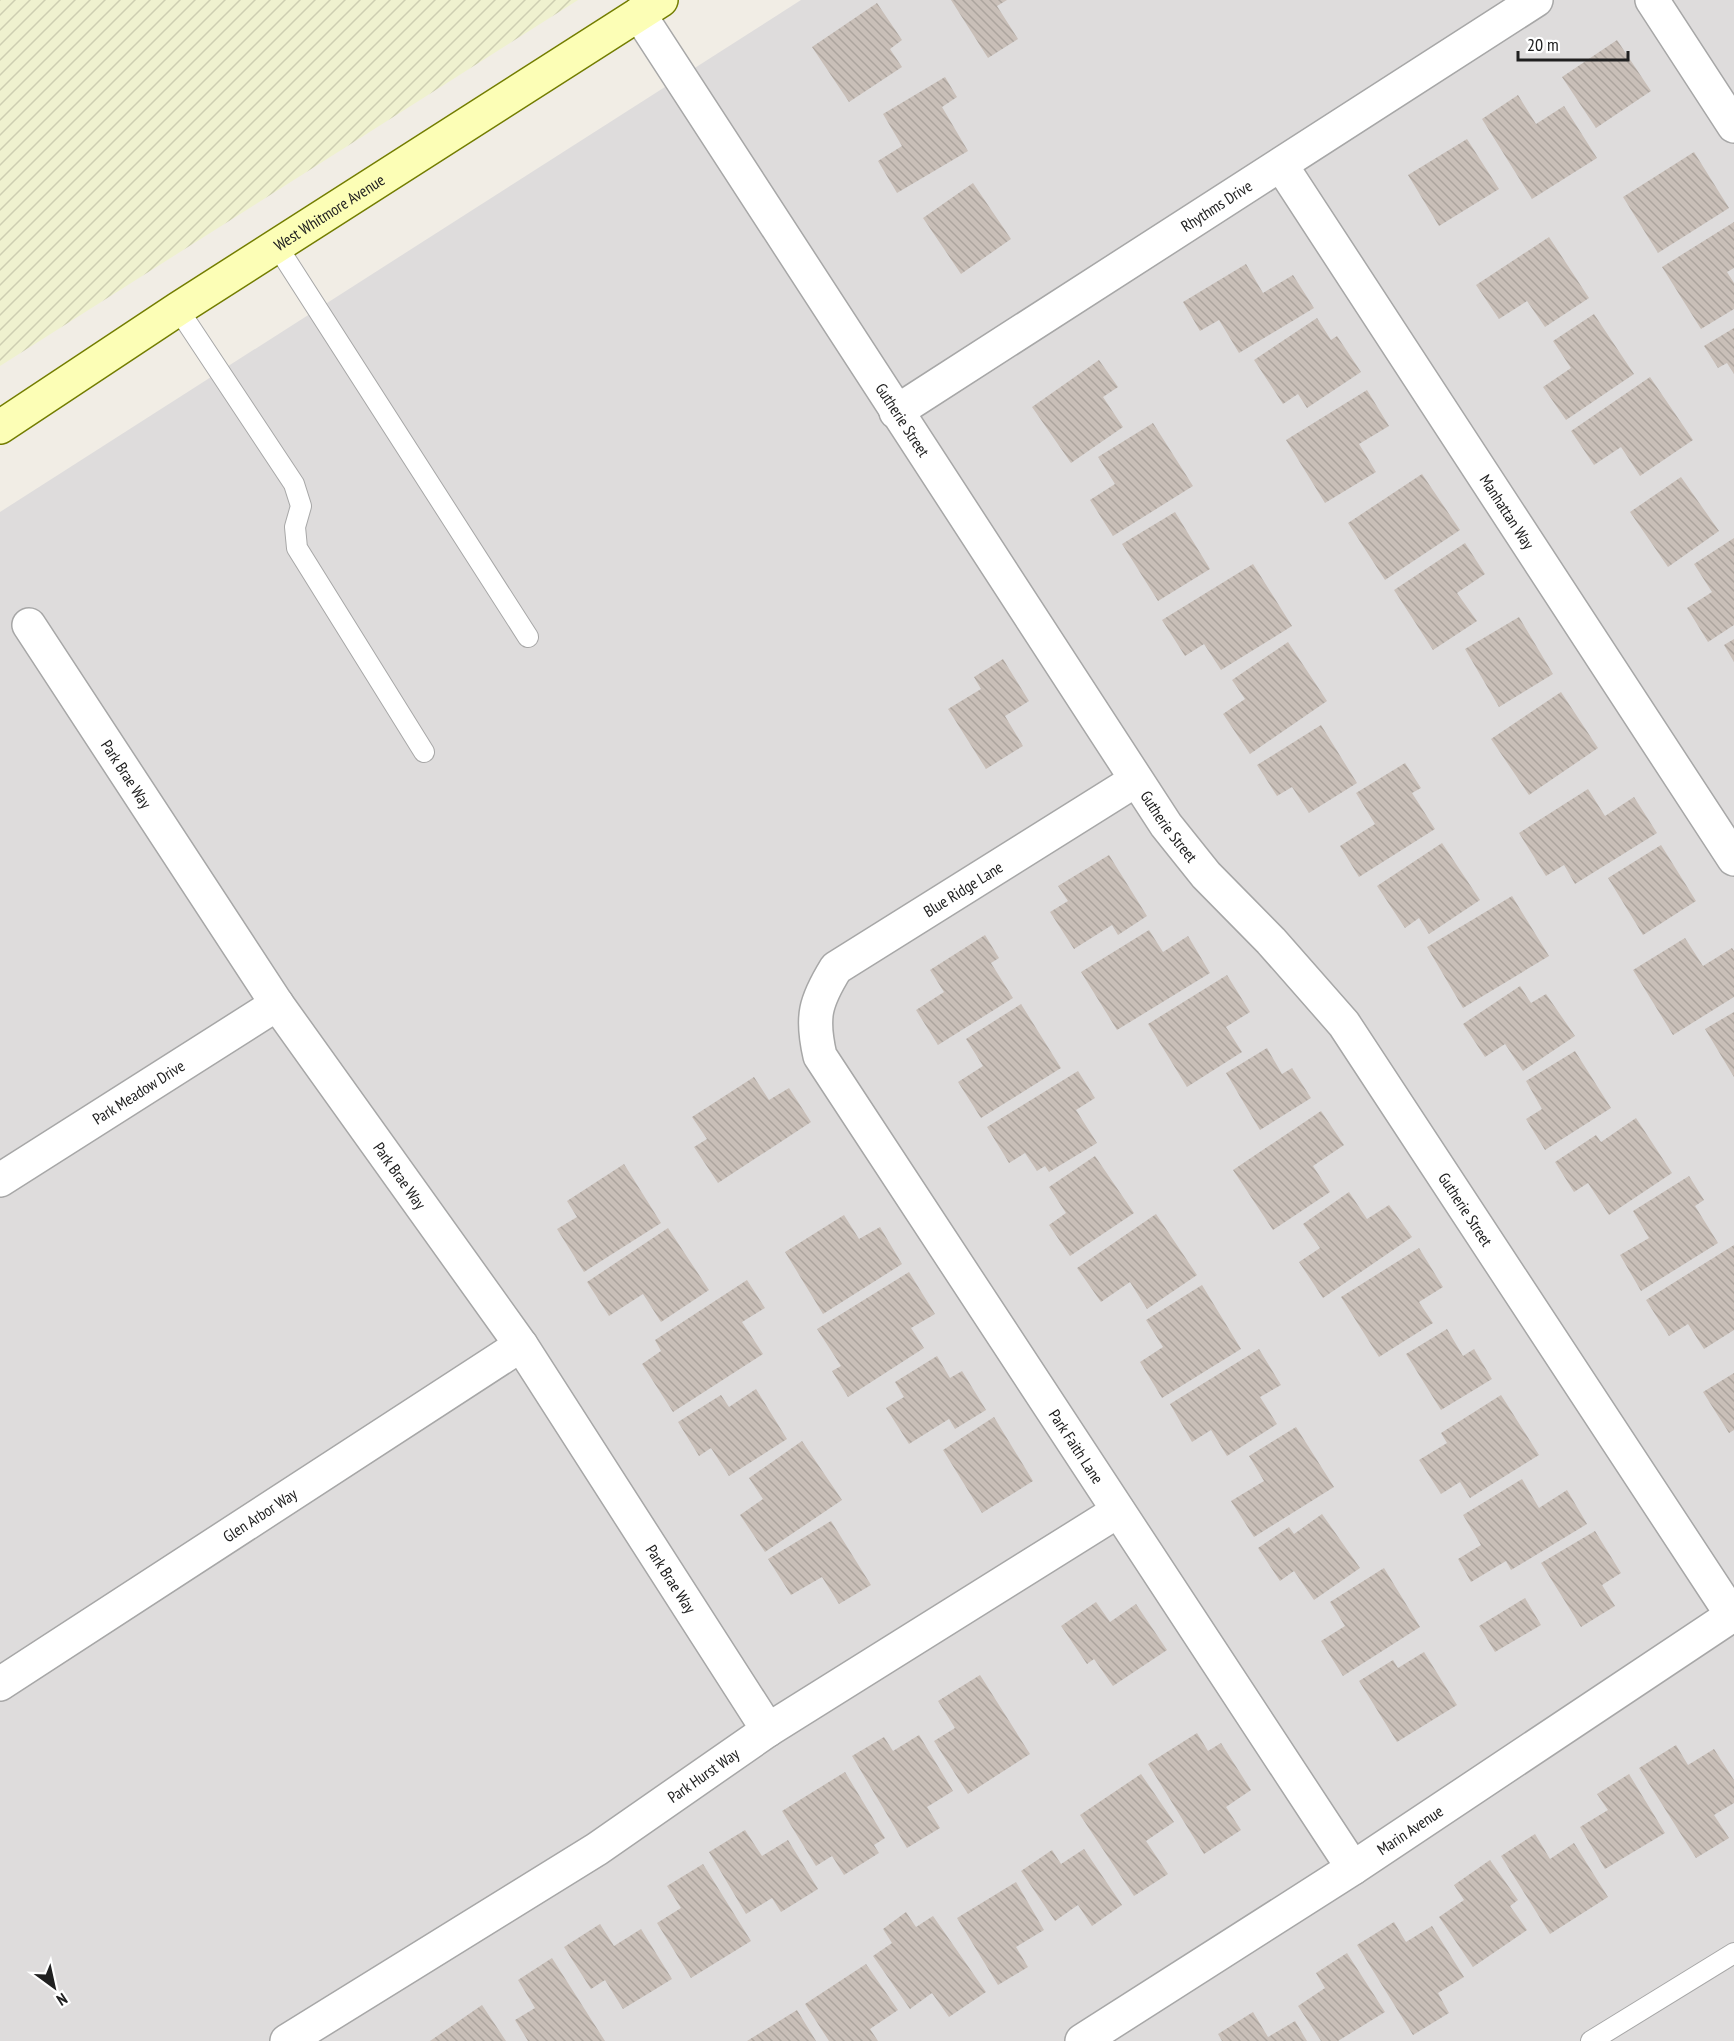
<svg xmlns="http://www.w3.org/2000/svg" width="1734" height="2041" viewBox="0 0 1734 2041" font-family="'PT Sans Narrow',sans-serif">
	<style>
		.residential { fill: #dedcdc }
		.farmland { fill: url(#farmland-furrows) }
		.building { fill: url(#building-back-hatch) }
		.lines { fill: none; stroke-linecap: round; stroke-linejoin: round }
		.lane-casing { stroke: #a7a7a7; stroke-width: 22 }
		.street-casing { stroke: #a7a7a7; stroke-width: 36 }
		.secondary-casing { stroke: #737d00; stroke-width: 36 }
		.lane { stroke: #fff; stroke-width: 20 }
		.street { stroke: #fff; stroke-width: 33 }
		.secondary { stroke: #fcfeb6; stroke-width: 33 }
		.labels { text-anchor: middle; dominant-baseline: central; stroke-width: 6; stroke-linejoin: round; paint-order: stroke }
		.street-label { font-size: 16px; fill: #202020; stroke: #fff }
	</style>
	<defs>
		<pattern id="farmland-furrows" width="10" height="10" patternUnits="userSpaceOnUse" patternTransform="scale(1.5)"><rect width="10" height="10" fill="#eff1cf"/><path d="M-1 1l2-2M0 10L10 0M9 11l2-2" fill="none" stroke="#cdceb1"/></pattern>
		<pattern id="building-back-hatch" width="6" height="6" patternUnits="userSpaceOnUse" patternTransform="scale(1.5)"><rect width="6" height="6" fill="#c9bfb8"/><path d="M-1 5l2 2M0 0l6 6M5-1l2 2" fill="none" stroke="#aca49e"/></pattern>
	</defs>
	<rect width="100%" height="100%" fill="#f1ede5"/>
	<path class="residential" d="M801,0H1734V2041H0V512Z"/>
	<path class="farmland" d="M0,0H578L0,366Z"/>
	<path class="building" d="M951,0H1007L997,6L1018,39L988,58Z
		M877,3L902,40L890,49L902,67L849,102L812,47Z
		M1617,40L1651,91L1596,128L1562,77Z
		M945,77L957,97L942,107L968,151L897,193L878,161L902,146L883,114Z
		M1518,95L1536,124L1564,106L1597,158L1532,199L1482,119Z
		M1467,139L1499,189L1439,226L1408,175Z
		M1694,152L1729,208L1658,253L1623,197Z
		M973,183L1011,239L961,274L923,218Z
		M1734,222V268L1727,272L1734,283V309L1701,329L1662,267Z
		M1549,237L1589,298L1545,327L1527,301L1499,319L1476,285Z
		M1246,264L1263,293L1293,275L1314,308L1239,353L1219,320L1200,331L1183,302Z
		M1594,314L1634,374L1566,420L1543,387L1571,368L1553,341Z
		M1317,318L1331,340L1337,336L1361,372L1307,408L1298,394L1283,404L1254,360Z
		M1734,328V374L1727,363L1718,368L1704,346Z
		M1099,360L1118,387L1103,397L1123,427L1071,463L1032,407Z
		M1650,377L1693,440L1640,476L1621,447L1594,465L1571,431Z
		M1367,390L1389,426L1359,444L1376,472L1325,503L1286,440Z
		M1153,423L1193,486L1113,536L1090,500L1115,484L1098,457Z
		M1422,474L1460,530L1385,580L1348,523Z
		M1681,477L1719,531L1668,567L1630,512Z
		M1175,512L1210,569L1158,601L1122,544Z
		M1734,538V625L1708,642L1687,608L1712,592L1694,564Z
		M1465,543L1485,574L1457,593L1477,621L1433,650L1394,590Z
		M1253,564L1292,626L1221,670L1204,644L1185,656L1162,620Z
		M1519,617L1553,674L1499,707L1465,649Z
		M1734,639V662L1724,645Z
		M1288,642L1327,701L1250,754L1223,714L1245,699L1232,680Z
		M1003,659L1029,701L1005,716L1023,746L986,769L948,709L981,689L974,677Z
		M1561,692L1598,748L1529,795L1491,739Z
		M1321,725L1357,783L1309,813L1292,787L1277,796L1257,765Z
		M1405,763L1421,788L1412,793L1435,829L1359,877L1340,846L1375,824L1356,793Z
		M1588,789L1605,816L1634,797L1657,833L1575,884L1564,865L1546,876L1519,833Z
		M1442,843L1480,900L1429,934L1419,918L1405,928L1377,886Z
		M1661,845L1696,901L1643,935L1608,878Z
		M1109,855L1147,916L1118,935L1112,925L1074,949L1050,912L1068,901L1058,886Z
		M1512,896L1549,956L1463,1008L1427,947Z
		M1149,930L1163,952L1188,936L1210,973L1117,1030L1081,972Z
		M985,935L999,958L991,963L1013,998L938,1045L916,1010L944,992L930,970Z
		M1685,938L1703,966L1732,948L1734,951V997L1673,1035L1633,970Z
		M1227,975L1250,1012L1226,1027L1242,1052L1187,1087L1148,1024Z
		M1520,986L1531,1003L1546,994L1575,1036L1523,1071L1505,1044L1485,1057L1463,1024Z
		M1021,1004L1061,1068L981,1118L958,1082L983,1066L966,1039Z
		M1734,1012V1077L1705,1029Z
		M1267,1048L1282,1074L1292,1068L1311,1098L1260,1130L1226,1073Z
		M1575,1051L1611,1108L1545,1150L1526,1119L1542,1109L1526,1081Z
		M1078,1071L1095,1098L1076,1110L1097,1143L1049,1172L1045,1166L1037,1171L1025,1153L1009,1163L987,1127Z
		M754,1077L769,1100L789,1088L811,1122L718,1183L694,1147L707,1139L692,1117Z
		M1321,1111L1344,1145L1313,1166L1330,1192L1273,1230L1233,1170Z
		M1636,1118L1672,1173L1609,1215L1588,1183L1574,1192L1555,1162L1596,1135L1601,1142Z
		M1095,1156L1134,1213L1070,1256L1049,1225L1066,1213L1049,1187Z
		M624,1164L661,1223L584,1272L557,1229L577,1217L567,1201Z
		M1689,1176L1704,1200L1695,1206L1718,1243L1641,1291L1620,1255L1649,1238L1633,1211Z
		M1349,1192L1367,1219L1389,1205L1412,1237L1323,1298L1299,1262L1320,1248L1303,1224Z
		M1156,1214L1197,1275L1147,1309L1130,1282L1101,1302L1077,1268Z
		M844,1215L859,1239L880,1227L902,1264L823,1314L785,1252Z
		M668,1228L709,1290L661,1322L643,1294L609,1316L587,1282Z
		M1734,1245V1330L1704,1349L1688,1324L1669,1336L1646,1300Z
		M1419,1248L1443,1287L1419,1302L1433,1323L1379,1357L1341,1297Z
		M909,1272L935,1314L911,1328L924,1348L848,1397L832,1371L841,1366L817,1329Z
		M747,1280L765,1308L742,1322L763,1354L673,1412L642,1364L661,1351L655,1340Z
		M1202,1285L1241,1349L1162,1398L1140,1362L1163,1347L1146,1320Z
		M1447,1329L1463,1356L1474,1349L1492,1379L1441,1410L1406,1354Z
		M1259,1349L1281,1385L1260,1397L1277,1424L1227,1456L1211,1430L1192,1442L1170,1404Z
		M937,1356L950,1378L962,1371L986,1410L955,1429L949,1419L909,1444L886,1408L904,1397L895,1382Z
		M1734,1373V1430L1729,1433L1703,1392Z
		M756,1389L787,1439L729,1476L711,1448L699,1456L678,1422L721,1395L729,1407Z
		M1501,1395L1539,1455L1470,1498L1460,1482L1441,1494L1419,1460L1447,1443L1441,1433Z
		M994,1417L1033,1481L982,1513L943,1450Z
		M1296,1427L1334,1487L1254,1537L1231,1501L1264,1481L1249,1456Z
		M802,1441L842,1500L765,1552L740,1515L763,1499L749,1478Z
		M1522,1479L1539,1508L1567,1490L1587,1524L1511,1570L1506,1561L1471,1582L1458,1559L1481,1545L1463,1515Z
		M1322,1514L1360,1568L1314,1600L1294,1571L1280,1581L1258,1548L1289,1527L1294,1534Z
		M831,1521L871,1585L839,1604L822,1577L791,1595L768,1559Z
		M1595,1531L1621,1573L1602,1585L1615,1606L1581,1627L1541,1563Z
		M1384,1568L1420,1627L1343,1676L1321,1641L1345,1626L1330,1602Z
		M1525,1598L1541,1625L1495,1652L1479,1626Z
		M1096,1602L1110,1622L1136,1604L1167,1650L1113,1686L1094,1659L1087,1664L1061,1626Z
		M1424,1652L1457,1705L1397,1742L1359,1681L1393,1660L1398,1668Z
		M980,1675L1030,1754L968,1794L934,1741L955,1728L938,1701Z
		M1197,1733L1208,1751L1221,1743L1251,1790L1226,1807L1241,1830L1204,1854L1148,1764Z
		M919,1735L953,1791L927,1807L940,1828L907,1848L852,1756L884,1737L893,1751Z
		M1676,1745L1688,1765L1714,1749L1734,1780V1803L1714,1815L1729,1838L1696,1858L1639,1768Z
		M845,1772L885,1838L874,1845L879,1853L844,1875L832,1856L816,1866L782,1811Z
		M1141,1774L1174,1822L1146,1841L1168,1874L1134,1896L1080,1815Z
		M1629,1774L1665,1833L1605,1869L1580,1827L1608,1810L1597,1794Z
		M745,1830L762,1856L788,1840L818,1889L781,1912L772,1898L746,1914L709,1852Z
		M1535,1834L1550,1859L1574,1843L1608,1897L1550,1934L1501,1856Z
		M1084,1849L1122,1905L1092,1926L1078,1905L1055,1921L1021,1871L1052,1850L1061,1864Z
		M1490,1860L1518,1900L1510,1906L1527,1930L1473,1967L1439,1917L1464,1900L1454,1885Z
		M703,1864L751,1941L691,1978L657,1923L681,1908L667,1886Z
		M1016,1882L1044,1930L1016,1947L1028,1967L998,1985L957,1918Z
		M906,1912L916,1927L933,1916L986,1992L949,2017L932,1993L910,2009L873,1956L892,1943L883,1929Z
		M1394,1922L1406,1942L1432,1926L1464,1977L1438,1993L1449,2013L1413,2035L1357,1945Z
		M600,1924L614,1946L641,1929L672,1979L623,2009L605,1980L591,1989L564,1947Z
		M1347,1953L1385,2012L1338,2041H1321L1298,2006L1325,1988L1316,1973Z
		M552,1958L605,2041H528L515,2020L535,2008L518,1980Z
		M866,1964L898,2010L870,2029L878,2041H829L805,2004Z
		M482,2005L506,2041H430Z
		M797,2010L816,2041H747Z
		M1253,2012L1268,2037L1295,2021L1307,2041H1222L1218,2034Z"/>
	<g class="lines">
		<g class="lane-casing">
			<path id="lane" d="M277,246L528,637
				M178,309L294,484L301,506L295,527L297,548L424,752
				M1591,2041L1734,1953"/>
		</g>
		<g class="street-casing">
			<g id="street">
				<path d="M1652,0L1734,126"/>
				<path id="s1" d="M639,14L1166,825L1206,875L1271,941L1344,1024L1732,1615"/>
				<path id="s2" d="M1281,165L1734,859"/>
				<path id="s3" d="M896,412L1536,0"/>
				<path id="s4" d="M29,625L277,1004L521,1345L768,1730"/>
				<path id="s5" d="M1136,780L836,968C815,1002 811,1017 820,1056L1353,1868"/>
				<path id="s6" d="M0,1180L277,1004"/>
				<path id="s7" d="M0,1684L521,1345"/>
				<path id="s8" d="M287,2041L597,1849L768,1730L1118,1511"/>
				<path id="s9" d="M1082,2041L1353,1868L1734,1614"/>
			</g>
		</g>
		<g class="secondary-casing">
			<g id="secondary">
				<path id="s10" d="M0,427L178,309L661,0"/>
			</g>
		</g>
		<use href="#lane" class="lane"/>
		<use href="#street" class="street"/>
		<use href="#secondary" class="secondary"/>
	</g>
	<g class="labels">
		<g class="street-label">
			<text stroke="none"><textPath href="#s3" startOffset="381">Rhythms Drive</textPath></text>
			<text stroke="none"><textPath href="#s10" startOffset="393">West Whitmore Avenue</textPath></text>
			<text stroke="none"><textPath href="#s1" startOffset="484">Gutherie Street</textPath></text>
			<text stroke="none"><textPath href="#s2" startOffset="414">Manhattan Way</textPath></text>
			<text stroke="none"><textPath href="#s4" startOffset="178">Park Brae Way</textPath></text>
			<text stroke="none"><textPath href="#s1" startOffset="970">Gutherie Street</textPath></text>
			<text transform="translate(963 889) rotate(-32)">Blue Ridge Lane</text>
			<text stroke="none"><textPath href="#s6" startOffset="164">Park Meadow Drive</textPath></text>
			<text stroke="none"><textPath href="#s4" startOffset="664">Park Brae Way</textPath></text>
			<text stroke="none"><textPath href="#s1" startOffset="1456">Gutherie Street</textPath></text>
			<text stroke="none"><textPath href="#s5" startOffset="914">Park Faith Lane</textPath></text>
			<text stroke="none"><textPath href="#s7" startOffset="310">Glen Arbor Way</textPath></text>
			<text stroke="none"><textPath href="#s4" startOffset="1150">Park Brae Way</textPath></text>
			<text stroke="none"><textPath href="#s8" startOffset="494">Park Hurst Way</textPath></text>
			<text stroke="none"><textPath href="#s9" startOffset="390">Marin Avenue</textPath></text>
		</g>
	</g>
	<g transform="translate(54 1987) rotate(147)" stroke="#ffffff" stroke-width="4.5" paint-order="stroke">
	<path d="M0-4.5L10 22L0 15L-10 22Z" fill="#202020"/>
	<text y="-9" font-size="16" font-weight="bold" text-anchor="middle" fill="#202020">N</text>
	</g>
	<path d="M1518 51v9h110v-9" fill="none" stroke="#202020" stroke-width="3"/>
	<text x="1527" y="51" font-size="18" fill="#202020" stroke="#ffffff" stroke-width="4.5" paint-order="stroke">20 m</text>
</svg>
